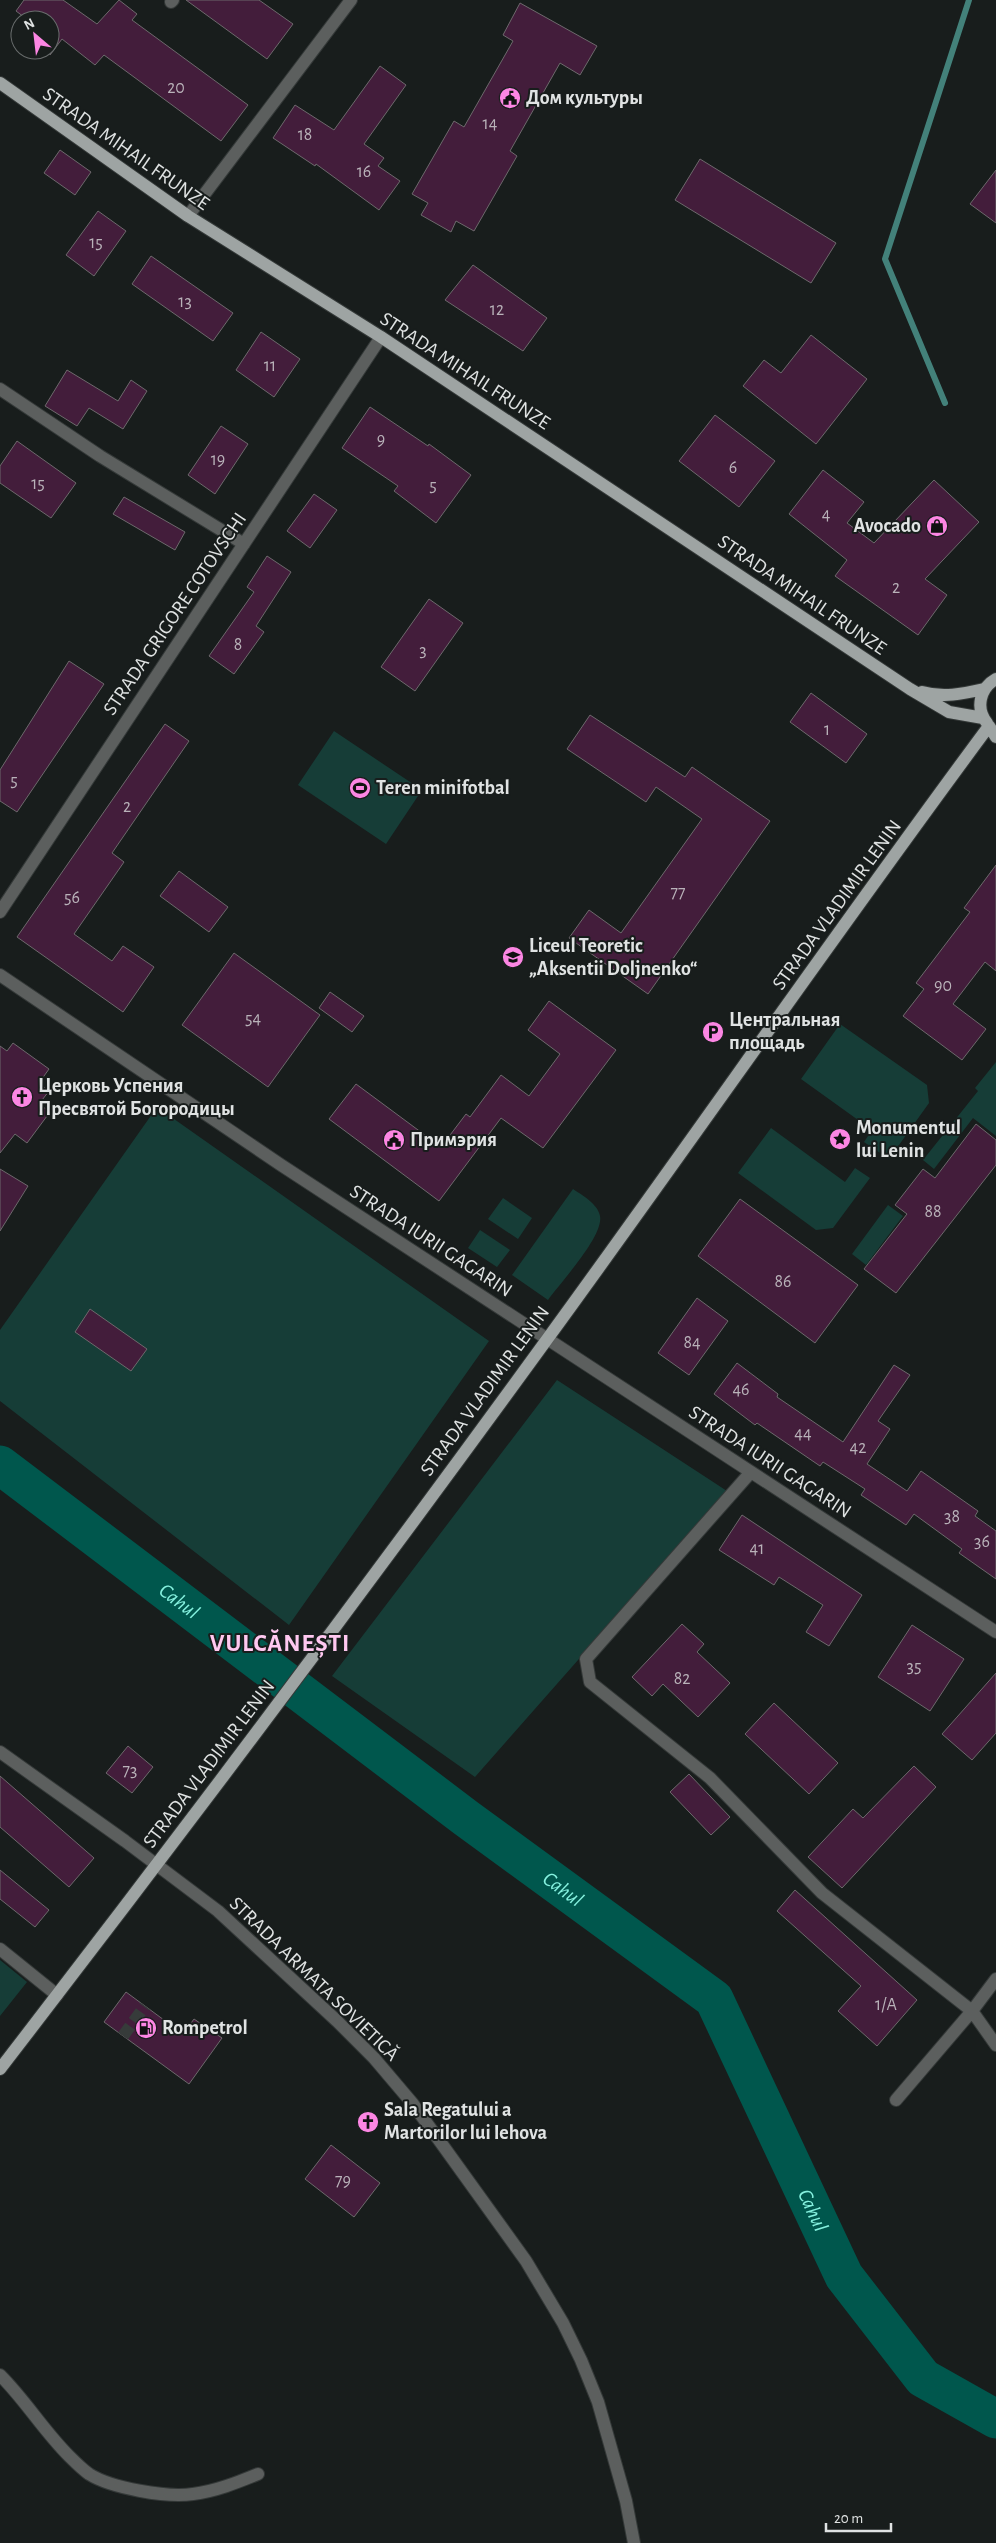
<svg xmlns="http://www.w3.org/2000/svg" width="996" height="2543" viewBox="0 0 996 2543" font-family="'Alegreya Sans',sans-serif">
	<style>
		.green { fill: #163d37 }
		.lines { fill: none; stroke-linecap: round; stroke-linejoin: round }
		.stream { stroke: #43817a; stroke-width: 6 }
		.river { stroke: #00574d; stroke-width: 39 }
		.building { fill: #431d3b; stroke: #6d696c }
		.minor-tunnel { stroke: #363b3a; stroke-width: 12; stroke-dasharray: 12 6; stroke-linecap: butt }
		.minor-casing { stroke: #343938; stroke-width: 14 }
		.major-casing { stroke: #343938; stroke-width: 14 }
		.minor { stroke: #5c5f5e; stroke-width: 12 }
		.major { stroke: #9ea4a3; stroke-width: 12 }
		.labels { text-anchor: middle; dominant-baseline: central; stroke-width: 4; stroke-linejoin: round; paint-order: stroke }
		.number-label { font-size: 18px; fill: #b9b2b9 }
		.poi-label { font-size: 20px; font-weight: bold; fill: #e0e3e3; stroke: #181d1c; text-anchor: start }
		.street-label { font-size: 20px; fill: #e0e3e3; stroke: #181d1c }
		.water-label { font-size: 21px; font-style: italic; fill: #85f1df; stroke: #181d1c }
		.district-label { font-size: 25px; font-weight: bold; letter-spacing: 1px; fill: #ffc8f0; stroke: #181d1c }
	</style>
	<rect width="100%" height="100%" fill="#181d1c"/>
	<path class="green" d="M334,731L422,790L386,844L298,785Z
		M840,1024L927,1085L929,1103L889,1159L864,1142L872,1130L801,1079Z
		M996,1062V1136L973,1118L934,1169L923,1160L978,1091L975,1088Z
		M157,1107L489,1341L289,1625L0,1401V1330Z
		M771,1128L845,1182L855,1168L870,1178L833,1228L816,1230L738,1173Z
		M573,1189C582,1195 598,1204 600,1216C604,1236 560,1283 548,1300L512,1275Z
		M503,1198L532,1218L518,1239L488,1219Z
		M888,1205L903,1216L866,1265L852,1254Z
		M480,1230L510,1250L497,1267L468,1248Z
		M557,1380L727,1491L475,1777L332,1676Z
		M0,1960L27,1982L0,2016Z"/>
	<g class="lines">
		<path class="stream" d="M945,403L885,259L969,0"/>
		<path class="river" id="s1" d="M0,1465L466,1818L714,1999L844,2276L923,2378L996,2419"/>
	</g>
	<path class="building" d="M24,0H63L97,24L119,0L137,14L132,20L248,105L221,141L104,55L95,65L62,39L50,55V20H28L16,11Z
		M186,0H259L293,24L267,59Z
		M520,3L597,46L580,75L560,63L510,151L517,156L474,231L456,221L451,232L421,215L428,203L412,194L454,121L464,127L513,41L503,35Z
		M380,66L406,85L364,144L384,158L378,166L400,181L379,210L316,164L315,166L273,138L295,105L334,130Z
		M60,150L91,172L75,195L44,173Z
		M700,159L836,243L811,283L675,200Z
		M996,170V223L970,204Z
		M98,211L126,231L94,276L66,255Z
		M151,256L233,313L213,341L132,284Z
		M473,265L547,318L523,351L445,300Z
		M261,332L300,359L274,397L236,370Z
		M811,335L867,379L816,444L743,386L764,360L781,373Z
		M67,370L118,401L131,380L147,391L123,429L89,408L77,426L45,406Z
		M370,407L428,446L429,444L471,475L436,523L394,491L398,486L342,448Z
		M715,415L775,461L739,507L679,461Z
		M221,426L248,444L215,494L188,475Z
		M17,441L76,483L51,518L0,483V466Z
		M823,470L864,502L847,523L874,543L934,480L979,522L925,579L947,595L918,635L835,576L847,560L789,514Z
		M314,494L337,510L310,548L287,531Z
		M124,497L185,532L175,550L113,514Z
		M267,556L291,572L256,626L264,632L234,674L209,656L254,592L247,587Z
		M429,599L463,623L415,691L381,667Z
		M69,661L104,684L17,812L0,801V770Z
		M811,693L867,734L846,763L790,722Z
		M590,715L685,777L692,767L770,821L648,994L569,938L589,910L621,933L702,819L656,787L646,802L567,749Z
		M165,724L189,741L112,853L124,862L74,934L112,961L123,946L154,967L123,1012L17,937Z
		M996,865V971L985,962L953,1004L986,1029L962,1060L903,1016L924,989L916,983L970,912L964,908Z
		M179,871L228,907L209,932L160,896Z
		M234,953L320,1015L268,1087L182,1025Z
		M330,992L364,1016L352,1032L319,1008Z
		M549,1001L616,1050L543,1148L501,1118L439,1201L329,1119L356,1084L441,1147L466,1114L470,1117L501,1075L529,1096L560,1054L528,1030Z
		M13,1043L49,1069L39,1083L49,1091L39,1104L50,1112L27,1143L15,1134L0,1153V1046L7,1051Z
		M976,1124L996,1140V1165L896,1293L864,1269L907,1214L895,1205L923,1169L935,1178Z
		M0,1169L28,1186L0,1231Z
		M740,1199L858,1285L815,1343L698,1256Z
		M697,1298L728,1321L689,1375L658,1353Z
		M90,1309L147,1349L131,1371L75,1332Z
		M737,1363L778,1394L777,1397L843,1442L894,1365L910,1375L878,1421L890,1429L867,1464L907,1491L921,1471L978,1511L975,1516L996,1531V1579L959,1553L962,1549L914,1514L906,1525L861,1495L865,1489L823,1462L820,1466L757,1423L755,1425L714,1394Z
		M742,1515L862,1595L829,1646L806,1632L823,1605L779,1577L774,1585L719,1550Z
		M682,1624L704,1644L697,1652L730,1683L698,1717L663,1684L652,1696L632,1677Z
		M912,1625L964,1659L930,1711L878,1677Z
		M996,1673V1733L972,1760L942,1734Z
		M774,1703L838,1763L809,1794L745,1734Z
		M128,1746L153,1767L132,1793L106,1773Z
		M914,1766L936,1787L842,1888L808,1857L853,1809L863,1818Z
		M689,1774L730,1817L711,1835L670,1792Z
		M0,1776L94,1858L69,1887L0,1827Z
		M0,1870L49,1910L35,1927L0,1899Z
		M795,1890L917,2000L877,2046L838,2011L861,1986L777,1911Z
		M126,1992L183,2034L194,2019L222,2038L189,2084L104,2022Z
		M331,2145L380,2183L354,2217L305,2179Z"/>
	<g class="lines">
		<path class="minor-tunnel" d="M123,2036L145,2006"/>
		<g class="minor-casing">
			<path id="minor" d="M171,2L173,0
				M188,216L351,0
				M0,389L100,456L244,544
				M0,912L381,337
				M0,975L281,1165L996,1632
				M751,1472L586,1659L590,1682L710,1778L822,1893L972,2011L996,2045
				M0,1752L125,1841L218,1911L337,2021L374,2058L413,2104L526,2261L563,2323L581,2360L598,2402L626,2501L634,2543
				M0,1949L57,1995
				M896,2100L972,2011L996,1979
				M0,2375C26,2401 43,2430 69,2456C75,2462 82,2469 89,2474C111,2488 167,2498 193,2494C216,2491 236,2483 258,2474"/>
		</g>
		<g class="major-casing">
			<path id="major" d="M0,83L188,216L381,337L910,689L949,712L983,718
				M922,692C943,698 962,694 984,689
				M987,723C975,708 980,688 996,679
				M0,2069C186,1828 369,1584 548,1338C696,1135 839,928 989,726L996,737"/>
		</g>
		<use href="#minor" class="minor"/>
		<use href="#major" class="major"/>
	</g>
	<defs>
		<g id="civic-disc" transform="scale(1.125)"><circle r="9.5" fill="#fc86e3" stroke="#181d1c"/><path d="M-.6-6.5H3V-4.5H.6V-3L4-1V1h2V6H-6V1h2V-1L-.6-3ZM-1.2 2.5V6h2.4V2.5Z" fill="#111"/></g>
		<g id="shop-disc" transform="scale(1.125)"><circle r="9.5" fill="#fc86e3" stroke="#181d1c"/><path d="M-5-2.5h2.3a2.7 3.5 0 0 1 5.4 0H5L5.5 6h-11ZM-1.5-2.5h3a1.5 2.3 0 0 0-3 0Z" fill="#111"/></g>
		<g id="stadium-disc" transform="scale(1.125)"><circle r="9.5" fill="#fc86e3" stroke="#181d1c"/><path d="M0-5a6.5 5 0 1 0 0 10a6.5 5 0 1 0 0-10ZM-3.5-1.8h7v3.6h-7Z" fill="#111"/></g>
		<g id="school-disc" transform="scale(1.125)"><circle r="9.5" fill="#fc86e3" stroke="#181d1c"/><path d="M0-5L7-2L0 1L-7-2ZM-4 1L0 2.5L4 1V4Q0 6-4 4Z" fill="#111"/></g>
		<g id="parking-disc" transform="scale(1.125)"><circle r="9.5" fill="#fc86e3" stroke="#181d1c"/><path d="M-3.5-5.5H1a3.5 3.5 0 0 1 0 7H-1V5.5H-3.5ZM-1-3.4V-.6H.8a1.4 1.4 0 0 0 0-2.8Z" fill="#111"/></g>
		<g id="church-disc" transform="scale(1.125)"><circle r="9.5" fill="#fc86e3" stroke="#181d1c"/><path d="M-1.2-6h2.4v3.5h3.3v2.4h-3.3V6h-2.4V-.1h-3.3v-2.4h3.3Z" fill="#111"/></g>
		<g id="sight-disc" transform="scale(1.125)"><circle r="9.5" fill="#fc86e3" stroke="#181d1c"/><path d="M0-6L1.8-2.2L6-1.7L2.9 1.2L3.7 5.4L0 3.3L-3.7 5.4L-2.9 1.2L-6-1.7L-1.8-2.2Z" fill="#111"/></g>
		<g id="fuel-disc" transform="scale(1.125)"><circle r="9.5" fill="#fc86e3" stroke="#181d1c"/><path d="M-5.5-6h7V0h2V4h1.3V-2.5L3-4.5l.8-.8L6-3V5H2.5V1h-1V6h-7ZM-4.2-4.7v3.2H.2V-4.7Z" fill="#111"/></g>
	</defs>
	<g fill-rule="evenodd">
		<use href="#civic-disc" x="510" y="98"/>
		<use href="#shop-disc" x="937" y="526"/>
		<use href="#stadium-disc" x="360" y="788"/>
		<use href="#school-disc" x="513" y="957"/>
		<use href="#parking-disc" x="713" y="1032"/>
		<use href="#church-disc" x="22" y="1097"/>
		<use href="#sight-disc" x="840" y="1139"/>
		<use href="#civic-disc" x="394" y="1140"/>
		<use href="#fuel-disc" x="146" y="2028"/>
		<use href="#church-disc" x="368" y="2122"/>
	</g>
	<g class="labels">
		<g class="number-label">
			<text x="176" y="88">20</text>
			<text x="490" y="124">14</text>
			<text x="305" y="135">18</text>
			<text x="364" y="172">16</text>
			<text x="96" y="243">15</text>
			<text x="185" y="302">13</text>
			<text x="497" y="310">12</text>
			<text x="270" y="366">11</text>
			<text x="381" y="440">9</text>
			<text x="218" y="460">19</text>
			<text x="733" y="468">6</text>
			<text x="38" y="484">15</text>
			<text x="433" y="486">5</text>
			<text x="826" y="515">4</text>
			<text x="896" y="588">2</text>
			<text x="238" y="645">8</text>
			<text x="423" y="651">3</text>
			<text x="827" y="730">1</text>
			<text x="14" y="781">5</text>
			<text x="127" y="807">2</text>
			<text x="678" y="893">77</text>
			<text x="72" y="898">56</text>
			<text x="943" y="986">90</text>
			<text x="253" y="1019">54</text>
			<text x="933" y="1212">88</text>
			<text x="783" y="1282">86</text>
			<text x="692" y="1343">84</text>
			<text x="741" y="1390">46</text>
			<text x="803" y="1434">44</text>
			<text x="858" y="1448">42</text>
			<text x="952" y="1517">38</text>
			<text x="982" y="1542">36</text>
			<text x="757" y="1549">41</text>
			<text x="914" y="1667">35</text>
			<text x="682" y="1679">82</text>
			<text x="130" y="1771">73</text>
			<text x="886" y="2005">1/A</text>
			<text x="343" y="2181">79</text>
		</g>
		<g class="poi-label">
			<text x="526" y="98">Дом культуры</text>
			<text x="921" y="526" text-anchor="end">Avocado</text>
			<text x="376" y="788">Teren minifotbal</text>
			<text x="529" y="946">Liceul Teoretic<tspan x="529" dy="23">„Aksentii Doljnenko“</tspan></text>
			<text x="729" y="1020">Центральная<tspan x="729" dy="23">площадь</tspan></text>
			<text x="38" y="1086">Церковь Успения<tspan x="38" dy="23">Пресвятой Богородицы</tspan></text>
			<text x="856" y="1128">Monumentul<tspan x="856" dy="23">lui Lenin</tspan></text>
			<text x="410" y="1140">Примэрия</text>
			<text x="162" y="2028">Rompetrol</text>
			<text x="384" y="2110">Sala Regatului a<tspan x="384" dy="23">Martorilor lui Iehova</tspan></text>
		</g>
		<g class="street-label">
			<text transform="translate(126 149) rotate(35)">STRADA MIHAIL FRUNZE</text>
			<text transform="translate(465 371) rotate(33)">STRADA MIHAIL FRUNZE</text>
			<text transform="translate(802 595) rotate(34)">STRADA MIHAIL FRUNZE</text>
			<text transform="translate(175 614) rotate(-56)">STRADA GRIGORE COTOVSCHI</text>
			<text transform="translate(837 905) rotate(-54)">STRADA VLADIMIR LENIN</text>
			<text transform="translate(431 1241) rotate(33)">STRADA IURII GAGARIN</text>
			<text transform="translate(485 1391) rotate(-54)">STRADA VLADIMIR LENIN</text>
			<text transform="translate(770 1462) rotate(33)">STRADA IURII GAGARIN</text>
			<text transform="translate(209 1764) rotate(-53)">STRADA VLADIMIR LENIN</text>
			<text transform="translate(314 1979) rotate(44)">STRADA ARMATA SOVIETICĂ</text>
		</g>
		<g class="water-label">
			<text stroke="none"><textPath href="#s1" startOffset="225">Cahul</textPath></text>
			<text stroke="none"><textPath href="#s1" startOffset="705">Cahul</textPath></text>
			<text stroke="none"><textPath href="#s1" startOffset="1125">Cahul</textPath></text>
		</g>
		<g class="district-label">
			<text x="280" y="1643">VULCĂNEȘTI</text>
		</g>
	</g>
	<g transform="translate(35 35) rotate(332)"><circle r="24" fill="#181d1c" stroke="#686c6c"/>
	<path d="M0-4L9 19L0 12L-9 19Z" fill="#fc86e3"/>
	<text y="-8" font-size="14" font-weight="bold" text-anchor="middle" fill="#e0e3e3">N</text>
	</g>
	<path d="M826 2523v8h65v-8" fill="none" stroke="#e0e3e3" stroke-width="2.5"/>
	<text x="834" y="2523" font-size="15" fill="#e0e3e3" stroke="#181d1c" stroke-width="4" paint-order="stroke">20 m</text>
</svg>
